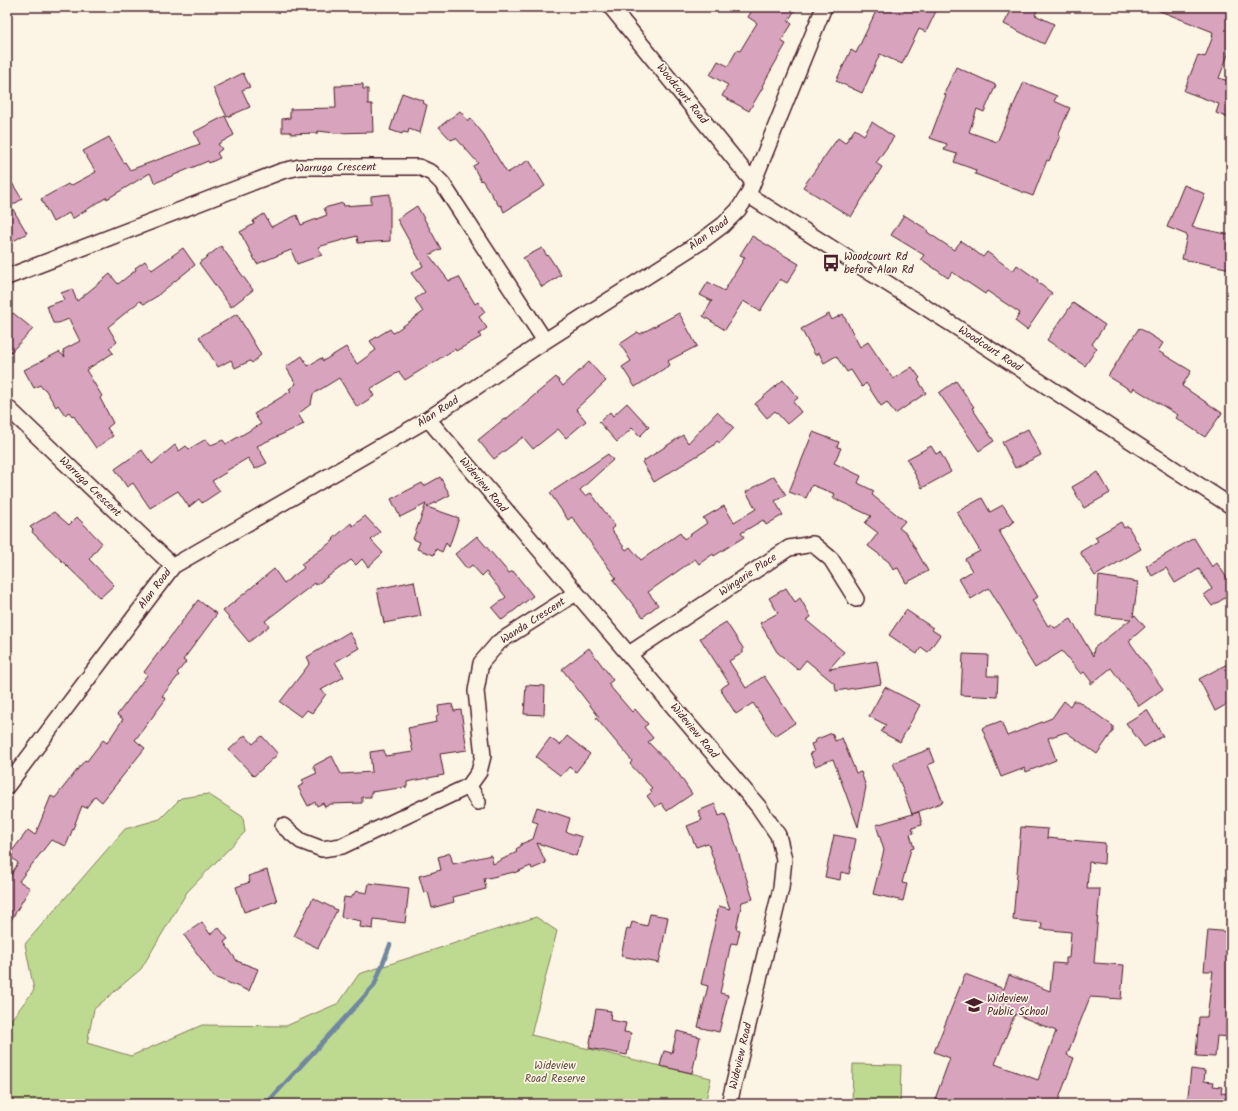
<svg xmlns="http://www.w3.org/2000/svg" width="1238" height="1111" viewBox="0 0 1238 1111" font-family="Kalam,sans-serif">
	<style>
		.green { fill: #beda91; stroke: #847c5e }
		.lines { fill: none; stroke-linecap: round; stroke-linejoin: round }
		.stream { stroke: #71879f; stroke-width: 4.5 }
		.building { fill: #d8a4bd; stroke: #4a1f2b; fill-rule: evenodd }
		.minor-casing { stroke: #4a1f2b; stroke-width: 18 }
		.minor { stroke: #fcf5e5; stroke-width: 15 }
		.labels { text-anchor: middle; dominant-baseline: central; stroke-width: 3.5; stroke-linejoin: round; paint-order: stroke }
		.street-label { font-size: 11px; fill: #4a1f2b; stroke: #fcf5e5 }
		.poi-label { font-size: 11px; fill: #4a1f2b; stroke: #fcf5e5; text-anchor: start }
		.park-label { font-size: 11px; fill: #674e44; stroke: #fcf5e5 }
	</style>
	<rect width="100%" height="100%" fill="#fcf5e5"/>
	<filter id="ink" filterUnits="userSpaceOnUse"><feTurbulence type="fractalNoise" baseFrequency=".025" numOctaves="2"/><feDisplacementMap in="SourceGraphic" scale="8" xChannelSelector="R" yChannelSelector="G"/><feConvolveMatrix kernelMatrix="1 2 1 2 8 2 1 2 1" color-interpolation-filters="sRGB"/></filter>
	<g filter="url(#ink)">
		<path class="green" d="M208,794L243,817L245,832L187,892L141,969L94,1009L87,1043L131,1056L202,1025L286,1026L339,1003L359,974L536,917L557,931L531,1035L711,1078L705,1104H7V1025L34,990L25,944L125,829L160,819L181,798Z
			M853,1064L901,1065L900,1104H852Z"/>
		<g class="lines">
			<path class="stream" d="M266,1104L374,986L390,945"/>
		</g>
		<path class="building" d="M754,7H797L788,21L792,24L781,41L786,44L762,86L763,87L749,111L722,96L728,85L710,75L718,61L728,66L737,50L740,51L757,23L748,17Z
			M878,7H938L926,32L919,29L902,64L880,54L862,93L836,81L851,50L856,53Z
			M1013,7H1039L1035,15L1054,24L1044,44L1004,24Z
			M1150,7H1231V47L1219,78L1228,81L1231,76V119L1216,113L1219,104L1184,91L1198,55L1205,57L1213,36H1212L1213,32Z
			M956,67L996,85L984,112L977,109L969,132L997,142L1024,82L1057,96L1054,101L1070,108L1058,135L1060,136L1049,161L1047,160L1033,196L975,174L976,170L954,162L957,154L944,150L947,144L930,138L946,95L944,94Z
			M243,73L250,87L242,90L250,107L227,117L213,88Z
			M363,84V89H368V104H372L373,132L335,133L318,131V133L291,134V132H282V119L290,118V109L336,108L335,86H342V85Z
			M402,93L424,101L423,103L427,105L420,133L409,129L408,133L403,132L402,134L390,130Z
			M460,111L468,121L471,119L485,136H484L507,173L529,160L545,186L504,212L501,205L499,206L482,180L481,181L473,166L478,163L456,138L451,140L439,127Z
			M225,116L234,135L218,144L222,149L217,153L220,158L209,163L208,161L155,183L150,173L107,199V197L72,219L69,213L53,222L41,199L68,184L70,186L96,172L83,151L109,137L124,163L125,162L130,170L200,144L194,132Z
			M872,122L894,137L876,163L882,167L851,217L803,187L838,138L845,143L855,129L864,135Z
			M7,175L22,199L11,206L27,233L7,245Z
			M1184,185L1205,194L1192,227L1231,235V269L1182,259L1187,235L1167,227Z
			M390,194V241L358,243L357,236L318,247L322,255L297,264L291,250L257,264L240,232L254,224L253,221L264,214L271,227L297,215L301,225L327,215L324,208L343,203L344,206L371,204V196Z
			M417,206L441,249L429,255L449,281L459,277L475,304L478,302L485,312L479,317L487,328L479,334L481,337L456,351L455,349L405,380L399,372L370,389L374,396L357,407L339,378L313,394L311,404L298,414L304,424L257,446L267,463L255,469L248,458L226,471L227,472L212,481L220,491L202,503L199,499L189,507L178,491L150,508L133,483L127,487L115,469L142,450L152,464L175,445L179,451L186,446L189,449L206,439L211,445L223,440L226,444L261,424L254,414L291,391L289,389L296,384L286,367L302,356L308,366L321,358L323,361L346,347L357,364L376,350L370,341L390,329L393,333L423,312L415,299L425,292L411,273L423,266L397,219Z
			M904,215L928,230L927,232L954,250L961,241L983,257L987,252L1013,271L1017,265L1038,280L1037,282L1052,293L1027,330L1015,321L1020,313L987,291L985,294L952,272L948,278L921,259L924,255L891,235Z
			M752,236L799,264L787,283L780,279L760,311L743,301L725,330L703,316L712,301L700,295L708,282L724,291L745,257L740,255Z
			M221,246L253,290L231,307L199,263Z
			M183,248L195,265L159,294V295L144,304L140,301L108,327L117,342L109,348L113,353L86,370L102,396L100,398L113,423L107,428L113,436L96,448L73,415L72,416L69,412L65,415L58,405L56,407L45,389H43L40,385L34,388L24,370L59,352L65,357L63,350L80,341L69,319L58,323H53L47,306L64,300L61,293L72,289L77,301L110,274L118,284L136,270L135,268L145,261L152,270Z
			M542,248L547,256L548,255L561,275L542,287L523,258Z
			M1073,303L1105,325L1092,344L1097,348L1085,366L1047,340Z
			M13,313L33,329L7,356V319Z
			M679,313L697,346L668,361L670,365L635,387L622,367L631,361L620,344L638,332L640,334Z
			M237,314L261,355L252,363L250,361L235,368L231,360L218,367L199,337Z
			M829,314L832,320L843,314L860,347L868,342L893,379L912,367L920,378L918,380L926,393L895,414L887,402L881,406L866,383L862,387L851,370L847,372L836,356L824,363L819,353L815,355L801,329Z
			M1139,328L1163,343L1158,351L1191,371L1182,386L1222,413L1205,437L1176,418L1178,415L1134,388L1132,391L1108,376Z
			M589,362L606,381L576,409L586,421L566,438L558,429L533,449L523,437L494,459L478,440L504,419L505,420L556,377L563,386Z
			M783,380L798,398L793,402L801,412L787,424L775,411L767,418L755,404Z
			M956,381L974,407L972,408L994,441L979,451L939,393Z
			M627,403L649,427L640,436L632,428L617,442L599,422L610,412L613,416Z
			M717,412L734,428L720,443L717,441L713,446L654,482L642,462L683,435L688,443Z
			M1028,429L1041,455L1015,468L1002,442Z
			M813,432L839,442L837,447L841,448L834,463L861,476L858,483L874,491L872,495L905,521L899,528L907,534L928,571L906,583L898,568L893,570L889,562L868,546L878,533L865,523L871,516L833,498L835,494L812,485L806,498L789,492Z
			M931,446L936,454L940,452L951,472L922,488L907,459Z
			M608,454L613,460L580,490L585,496L591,493L615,526L611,529L626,550L630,547L641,560L680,533L684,539L707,523L703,518L724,506L734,522L756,509L746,492L774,476L786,495L775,501L783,515L766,525L763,520L741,533L744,537L714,556L713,554L699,564L695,559L648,592L658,605L643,617L613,580L616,578L572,517L568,520L550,493Z
			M1098,472L1110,493L1084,508L1072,487Z
			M440,477L450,495L427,507L459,518L449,547L446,543L442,552L436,549L434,555L417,549L420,542L413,539L426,504L400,517L391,499L422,483L424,486Z
			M982,498L990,512L1003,505L1014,522L999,531L1038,597L1032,600L1048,626L1051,624L1055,628L1071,619L1093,656L1094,648L1131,619L1096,616L1099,576L1138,582L1133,617L1135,615L1145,627L1129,641L1163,689L1139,706L1111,668L1091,684V681L1084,672L1081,674L1062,651L1035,668L1020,643L1022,642L989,588L971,599L959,579L972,571L965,559L980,551L957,512Z
			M54,512L69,525L77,517L102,543L89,559L114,585L100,598L32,532L33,530L30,527Z
			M365,516L380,532L371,540L383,553L368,567L362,559L356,565L351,560L316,585L315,583L265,621L269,626L249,642L223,611L274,569L284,583L304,568L301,564L334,540L333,539L351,523L353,526Z
			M1121,522L1124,528L1128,526L1141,549L1095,576L1080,552L1098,541L1095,537Z
			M477,536L509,573L513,571L533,596L502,620L492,608L506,597L486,572L482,576L472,565L467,569L455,554Z
			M1194,538L1212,567L1217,563L1231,584V594L1212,606L1204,595L1212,589L1199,569L1175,583L1166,568L1152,576L1146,566Z
			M414,581L421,616L384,623L377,589Z
			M786,588L795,602L800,598L811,617L806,620L844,652L829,669L877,661L881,684L836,691L835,684L806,660L798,670L777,652L760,623L778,613L769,598Z
			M198,600L217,614L183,660L186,662L177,673L179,675L162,696L166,699L135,740L145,748L102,802L95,796L86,808L82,806L66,846L51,840L19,881L30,888L7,927V874L10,876L18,863L9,855L28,830L35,835L51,796L55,798L85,760L87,761L103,740L107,743L123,719L117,715L147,675L144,672Z
			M906,610L933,628L932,630L940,635L928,652L921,647L917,654L889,635Z
			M726,622L743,648V653L729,661L746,688L764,676L795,723L775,736L753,703L736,714L720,689L729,683L700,638Z
			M349,632L359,648L335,662L344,677L321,690L326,694L312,713L307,710L301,717L280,702L310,663L307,657Z
			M589,648L613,680L608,684L632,712L635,709L648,724L644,727L653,738L648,742L678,773L692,794L667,811L661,803L655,807L647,796L652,792L650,789L652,788L630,764L632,761L596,718L599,717L562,669Z
			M963,654L988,655L987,676H998L997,697L961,695Z
			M1231,662V702L1215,711L1199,679Z
			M526,685L545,686L544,715L524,714Z
			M885,687L920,705L900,742L881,732L886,725L869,716Z
			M1064,701L1070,706L1073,701H1078L1113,726V731L1097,754L1066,732L1048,738L1056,760L1026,772L1025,768L1001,777L982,728L1001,721L1007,736L1052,718Z
			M452,704L454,711L461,710L467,750L440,754L444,775L407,782V787L371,792V797H362V803L331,804L325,807L323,803L317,806L315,802L308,806L298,787L304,784L302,780L317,773L313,766L332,756L341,774L372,772L370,752L384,750L385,756L413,752L408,728L437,722L436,716L439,714L438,706Z
			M1147,710L1163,736L1144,747L1126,723Z
			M832,733L835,741L842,738L856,773L861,772L866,787L858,827L833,759L815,766L810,753L814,752L811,744L816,742L815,740Z
			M245,735L253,744L262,736L278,754L254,776L229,750Z
			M567,736L590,754L576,772L569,767L561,776L536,757L550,738L560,745Z
			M930,749L935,762L928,765L943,802L912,814L893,763Z
			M715,804L719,816L725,814L732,833L753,899L742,902L736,929L740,930L737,944L731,943L720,993L728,995L719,1032L698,1027L708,986L701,984L719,906L730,909L708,843L696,847L687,826L702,820L698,811Z
			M537,807L570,818L566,832L582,837L576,856L537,843L546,863L532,869L531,866L514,873V872L484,879L486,889L453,897L454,902L432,908L428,892L424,893L419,876L441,870L438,857L450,853L453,864L491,855L493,864L517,852L516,849L521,846V844L533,839L538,823L532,821Z
			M919,812L922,825L912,828L914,833L910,834L914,848L911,849L902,883L907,884L903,901L873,894L884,850L876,825Z
			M1021,827L1048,829L1047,838L1105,843L1104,864L1089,862L1087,889H1100L1094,963L1124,965L1121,999L1090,997L1067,1055L1074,1058L1057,1104H949L935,1099L950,1058L934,1052L965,974L1004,989L1009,975L1050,991L1053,963L1066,964V958H1069L1071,932L1041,929L1042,923L1013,920ZM1015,1014L1056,1031L1038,1080L995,1064Z
			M834,835L856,839L849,874L841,872L840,880L825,877Z
			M267,870L277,901L244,912L236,887L250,882L248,876Z
			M369,883L409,888L405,923L374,919L373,929L360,927L361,921L341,917L344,897L351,898L356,891L367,893Z
			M313,898L337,910L318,948L294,936Z
			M650,914L668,917L659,963L621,956L627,928L630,929L632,922L647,926Z
			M202,922L210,934L219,928L228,939L224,942L237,961L258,969L249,991L214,977L184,935Z
			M1208,930L1231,932V1037L1217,1036L1215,1057L1196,1056L1199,1017H1207L1213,971H1204Z
			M596,1009L611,1011L610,1020L626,1023L624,1032L631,1033L627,1055L589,1048Z
			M677,1031L700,1037L692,1073L660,1066L664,1051L672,1053Z
			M1191,1069L1205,1071L1204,1081L1214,1082L1213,1086L1222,1087L1221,1093L1231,1094V1104H1187Z"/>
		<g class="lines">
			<g class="minor-casing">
				<path id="minor" d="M611,7L753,182
					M748,195L953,325L1231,506
					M7,277L282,171L300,167H419L432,173L442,183L545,341
					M7,407L173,566
					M428,419L758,806L778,835L784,859L781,888L729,1104
					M629,654L789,548L813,544L831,559L856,599
					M7,786L173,566L428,419L545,341L699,243L723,225L738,210L748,195L824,7
					M469,786L478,802
					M283,826L301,841L322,849L342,846L469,786L479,772L483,756L476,691L481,663L499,642L576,593"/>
			</g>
			<use href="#minor" class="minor"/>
		</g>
	</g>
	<defs>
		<g id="bus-bare" transform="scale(1.38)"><path d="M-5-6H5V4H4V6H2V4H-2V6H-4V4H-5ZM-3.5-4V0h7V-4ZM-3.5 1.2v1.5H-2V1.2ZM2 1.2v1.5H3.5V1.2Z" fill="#4a1f2b" stroke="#fcf5e5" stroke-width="2.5" paint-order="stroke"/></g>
		<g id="school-bare" transform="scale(1.38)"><path d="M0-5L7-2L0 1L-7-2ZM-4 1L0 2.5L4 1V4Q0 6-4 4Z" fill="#4a1f2b" stroke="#fcf5e5" stroke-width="2.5" paint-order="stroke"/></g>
	</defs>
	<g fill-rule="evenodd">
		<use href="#bus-bare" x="831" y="263"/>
		<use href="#school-bare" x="974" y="1005"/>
	</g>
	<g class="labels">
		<g class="street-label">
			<text transform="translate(682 94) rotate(51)">Woodcourt Road</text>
			<text transform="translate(336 168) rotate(-1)">Warruga Crescent</text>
			<text transform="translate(709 234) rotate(-37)">Alan Road</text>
			<text transform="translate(990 349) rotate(33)">Woodcourt Road</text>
			<text transform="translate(438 412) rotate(-33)">Alan Road</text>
			<text transform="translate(483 485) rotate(50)">Wideview Road</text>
			<text transform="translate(90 487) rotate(44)">Warruga Crescent</text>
			<text transform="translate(748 575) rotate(-34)">Wingarie Place</text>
			<text transform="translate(155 589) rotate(-53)">Alan Road</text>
			<text transform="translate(533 621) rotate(-33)">Wanda Crescent</text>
			<text transform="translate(694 731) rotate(50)">Wideview Road</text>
			<text transform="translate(741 1056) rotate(-77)">Wideview Road</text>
		</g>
		<g class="poi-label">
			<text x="844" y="257">Woodcourt Rd<tspan x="844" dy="13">before Alan Rd</tspan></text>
			<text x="987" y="999">Wideview<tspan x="987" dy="13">Public School</tspan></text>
		</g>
		<g class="park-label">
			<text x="555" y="1066">Wideview<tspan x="555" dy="13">Road Reserve</tspan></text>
		</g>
	</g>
	<rect width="1238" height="1111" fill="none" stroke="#fcf5e5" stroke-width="24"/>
	<rect x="12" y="12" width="1214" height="1087" fill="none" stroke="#4a1f2b" stroke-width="1.5" filter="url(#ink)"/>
</svg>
